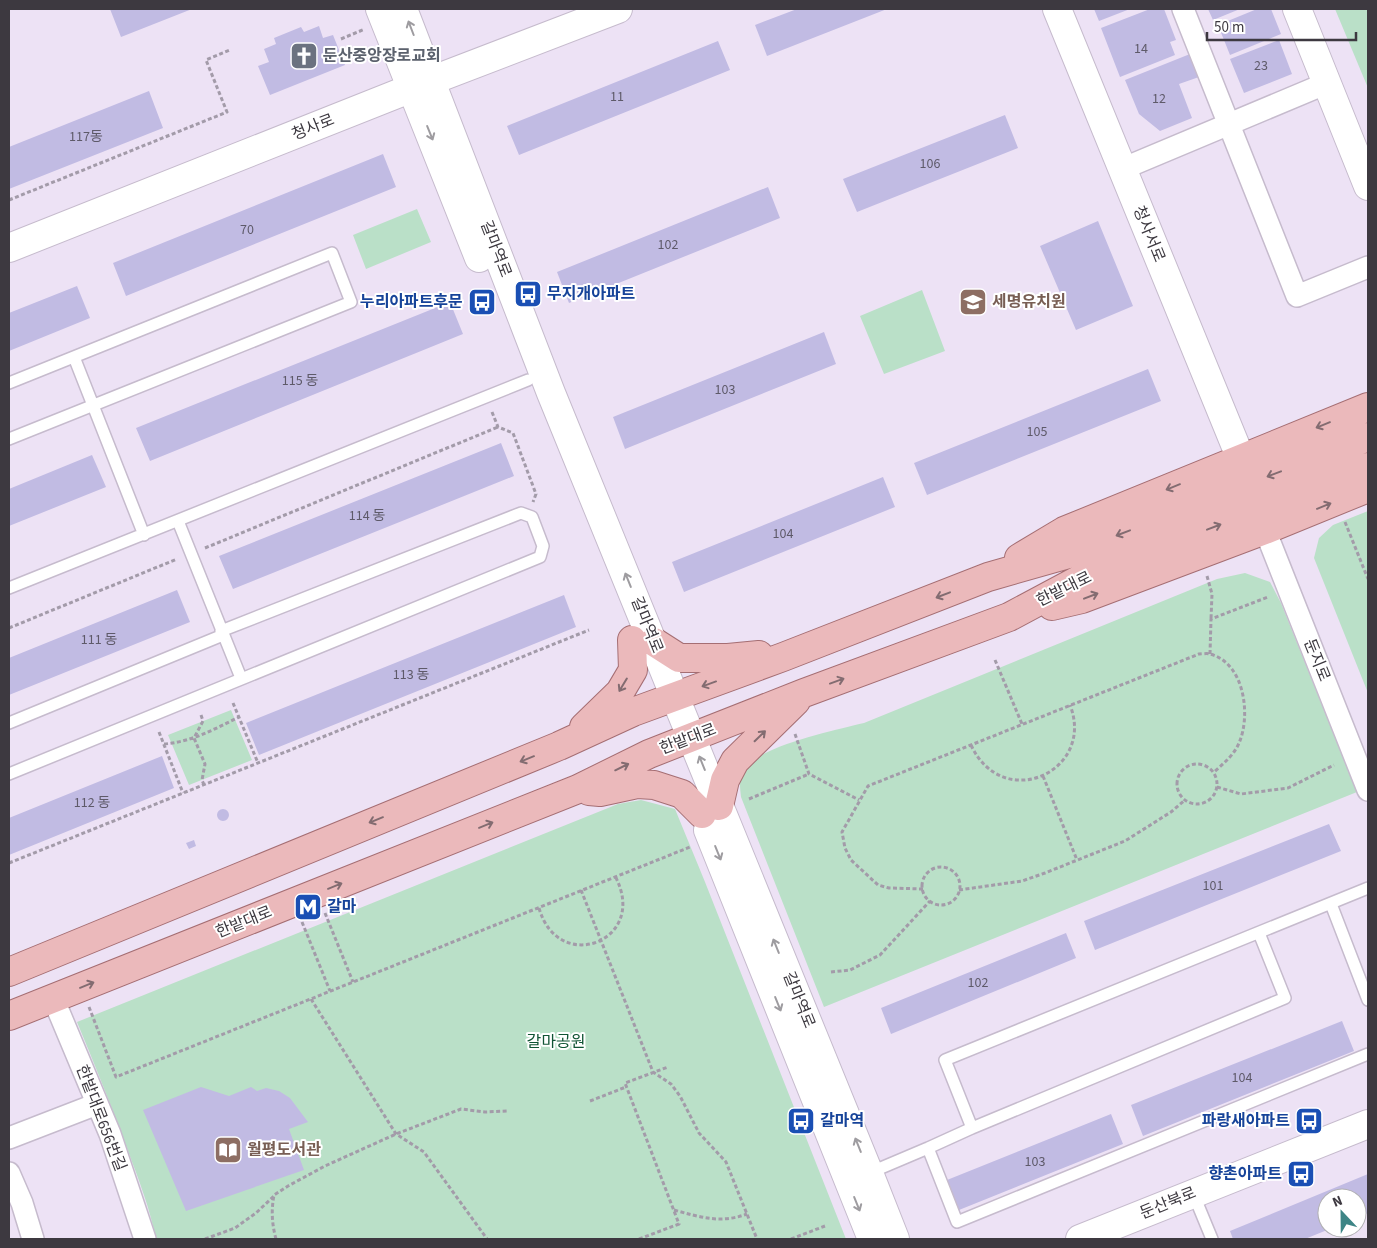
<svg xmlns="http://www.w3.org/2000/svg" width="1377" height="1248" viewBox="0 0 1377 1248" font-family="'Source Sans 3','Noto Sans KR',sans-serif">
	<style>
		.green { fill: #bae0c8 }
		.building { fill: #c1bbe3 }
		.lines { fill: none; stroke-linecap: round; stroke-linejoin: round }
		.service-casing { stroke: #c6bbcd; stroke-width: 14 }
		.minor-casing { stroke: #c6bbcd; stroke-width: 24 }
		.tertiary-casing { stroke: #c6bbcd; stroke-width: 30 }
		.secondary-casing { stroke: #c6bbcd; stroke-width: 30 }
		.primary-casing { stroke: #a56e73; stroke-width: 30 }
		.path { stroke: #a39ba9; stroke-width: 3; stroke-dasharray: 4 2.5; stroke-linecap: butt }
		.service { stroke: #fff; stroke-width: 11 }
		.minor { stroke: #fff; stroke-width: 21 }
		.tertiary { stroke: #fff; stroke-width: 28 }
		.secondary { stroke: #fff; stroke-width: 28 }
		.primary { stroke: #ebb9bb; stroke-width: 28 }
		.oneway { stroke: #9e9ca0 }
		.oneway2 { stroke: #836c71 }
		.labels { text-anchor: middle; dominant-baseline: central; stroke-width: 4; stroke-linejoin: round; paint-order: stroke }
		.number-label { font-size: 14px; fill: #5e5a69 }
		.worship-label { font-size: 16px; font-weight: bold; fill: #5b616d; stroke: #fff; text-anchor: start }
		.street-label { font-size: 16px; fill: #3d3940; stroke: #fff }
		.transit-label { font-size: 16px; font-weight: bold; fill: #164399; stroke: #fff; text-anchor: start }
		.education-label { font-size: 16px; font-weight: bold; fill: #785e54; stroke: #fff; text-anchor: start }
		.park-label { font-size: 16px; fill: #105434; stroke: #fff }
	</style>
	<rect width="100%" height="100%" fill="#ede2f5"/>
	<path class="green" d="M1335,9H1368V88Z
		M417,209L431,242L366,269L353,235Z
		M922,290L945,351L884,374L860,316Z
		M1368,511V693L1314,558L1319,538L1333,525Z
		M1245,573L1270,582L1281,603L1357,792L824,1007L741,797C740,787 738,775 745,767C765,745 835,730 864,723L1217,579Z
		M231,710L252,760L189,785L168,735Z
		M641,800L675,809L705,882L846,1239H156C150,1209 139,1180 128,1151C112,1108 95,1065 77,1022L618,804Z"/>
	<path class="building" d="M110,9H192L121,37Z
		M797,9H887L767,56L755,25Z
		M1094,9H1130L1099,21Z
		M1150,9H1164L1176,40L1170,42L1175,55L1120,77L1101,28Z
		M1208,9H1240L1213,20Z
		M1257,9H1271L1281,34L1230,55L1218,25Z
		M319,26L323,38L333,35L345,65L270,95L258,66L269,62L264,49L276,44L274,38L301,27L304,32Z
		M1279,40L1292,74L1244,93L1230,59Z
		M718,41L730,70L519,155L507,126Z
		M1190,54L1199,77L1179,84L1192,118L1160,131L1139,114L1125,80Z
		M149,91L163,128L9,189V147Z
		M1005,115L1018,148L857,212L843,179Z
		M383,154L396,187L126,296L113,263Z
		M768,187L780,218L569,303L557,272Z
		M1098,221L1133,306L1076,330L1040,246Z
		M77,286L90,318L9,351V313Z
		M450,302L463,334L150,461L136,428Z
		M824,332L836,364L625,449L613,417Z
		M1148,369L1161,401L927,495L914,463Z
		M501,443L514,476L233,589L219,556Z
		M92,455L106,487L9,526V489Z
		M883,477L895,507L684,592L672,562Z
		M177,590L190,622L9,695V658Z
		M564,595L576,627L259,755L246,723Z
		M162,756L174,788L9,855V818Z
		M217 815a6 6 0 1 1 12 0a6 6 0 1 1-12 0Z
		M1329,824L1341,851L1095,950L1084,921Z
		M194,840L196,846L189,849L186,843Z
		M1066,933L1076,958L891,1034L881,1008Z
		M1342,1021L1354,1051L1143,1136L1131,1105Z
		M201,1087L229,1096L251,1087L257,1091L266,1088L279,1091L290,1098L308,1122L289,1129L304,1170L186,1211L143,1110Z
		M1111,1114L1123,1144L959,1210L947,1180Z
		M1368,1174V1213L1357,1218V1198H1327V1228H1332L1305,1239H1233L1230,1231Z"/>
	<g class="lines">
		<g class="service-casing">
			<path id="service" d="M74,357L144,535
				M9,383L332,253L351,302L9,439
				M178,521L241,678
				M9,588L528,380
				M9,723L223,635
				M9,774L540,557L543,546L532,517L521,513L221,631
				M1331,904L1368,1000
				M972,1128L945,1060L1368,888
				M928,1148L957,1222L1368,1054
				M869,1173L928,1148L972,1128L1285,998L1259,933
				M1193,1193L1212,1239"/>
		</g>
		<g class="minor-casing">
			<path id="minor" d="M1183,9L1297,296L1368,267
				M1122,169L1327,83
				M1265,530L1368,790
				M53,998L110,1134L145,1239
				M9,1138L97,1104
				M9,1173L22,1203L33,1239"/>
		</g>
		<g class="tertiary-casing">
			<path id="tertiary" d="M1057,9L1241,459
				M1297,9L1368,186
				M9,248L412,88L618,9
				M1080,1239L1368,1124"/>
		</g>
		<g class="secondary-casing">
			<path id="secondary" d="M380,9L479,258
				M403,9L551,393L869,1173L895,1239
				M708,830L872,1239"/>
		</g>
		<g class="primary-casing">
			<path id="primary" d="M1019,558L1064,531L1368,407
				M1052,606L1082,599L1265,530L1368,488
				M654,642L679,658H728L759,655
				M584,727L620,692L633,670L632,640
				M589,791L600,792L637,784L654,785L682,794L702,814
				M719,806L725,780L735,761L796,701
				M9,972L559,746L633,712L783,657L988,577L1072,553L1368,437
				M9,1016L578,789L649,754L804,693L1009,617L1082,578L1368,467"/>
		</g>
		<path class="path" d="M341,39L365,29
			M9,200L227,112L206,60L230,50
			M492,412L498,427L513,433L536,494L533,502
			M1345,522L1368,579
			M205,548L498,427
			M1207,576L1212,594L1211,619
			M9,628L177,559
			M1210,654L1211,619L1268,597
			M995,660L1022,724
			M233,703L258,763
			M201,715L203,721L194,738L205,764L202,780L204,785
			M159,732L183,793
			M795,734L809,774L859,800
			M164,744C191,742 215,729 239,717
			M971,745C1003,814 1096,771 1070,705
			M1177 784a20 20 0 1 1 40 0a20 20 0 1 1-40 0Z
			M1043,776L1077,860
			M1217,787L1241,794L1288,788L1334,765
			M749,799L809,774
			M9,863L589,630
			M922 886a19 19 0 1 1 38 0a19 19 0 1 1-38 0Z
			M923,889L889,888L878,885L851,860L845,848L842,832L868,786L1199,654C1202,654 1207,653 1210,654C1245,663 1251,716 1239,743C1234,755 1224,763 1214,772
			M581,890L653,1072L671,1084L680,1096L699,1133L726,1162L757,1239
			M959,890L1022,881L1045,873L1125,841L1171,812L1185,800
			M539,908C558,976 650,941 615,876
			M325,913L353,982
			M302,922L330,991
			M831,972L850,970L880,955L930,901
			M311,999L396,1134L424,1152L487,1239
			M89,1007L116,1077L690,847
			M590,1101L626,1087
			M674,1210C700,1217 720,1224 747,1214
			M205,1239L235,1228L256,1213L274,1196
			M276,1239C272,1224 271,1211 274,1195L288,1186L325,1166L396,1134L461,1109L485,1112L507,1111
			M639,1239L679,1224L625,1083L668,1067
			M791,1239L825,1226"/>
		<use href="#service" class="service"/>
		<use href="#minor" class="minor"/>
		<use href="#tertiary" class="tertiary"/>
		<use href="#secondary" class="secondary"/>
		<use href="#primary" class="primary"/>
	</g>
	<defs><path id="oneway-shaft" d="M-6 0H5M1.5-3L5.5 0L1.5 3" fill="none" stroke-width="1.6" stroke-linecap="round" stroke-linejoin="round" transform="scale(1.25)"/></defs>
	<g class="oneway">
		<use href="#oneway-shaft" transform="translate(411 28) rotate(-111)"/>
		<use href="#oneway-shaft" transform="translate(430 133) rotate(68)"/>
		<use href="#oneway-shaft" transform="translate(628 580) rotate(-112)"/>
		<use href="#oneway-shaft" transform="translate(702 763) rotate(-112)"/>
		<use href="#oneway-shaft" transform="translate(718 853) rotate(68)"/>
		<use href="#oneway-shaft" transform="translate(776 946) rotate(-112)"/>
		<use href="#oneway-shaft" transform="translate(778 1004) rotate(68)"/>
		<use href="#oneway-shaft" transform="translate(858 1145) rotate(-112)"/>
		<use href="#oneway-shaft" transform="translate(857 1204) rotate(68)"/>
	</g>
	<g class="oneway2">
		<use href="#oneway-shaft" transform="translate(1323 425) rotate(158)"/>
		<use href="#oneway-shaft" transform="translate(1274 474) rotate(159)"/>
		<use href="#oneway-shaft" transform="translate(1173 487) rotate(158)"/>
		<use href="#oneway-shaft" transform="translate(1324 506) rotate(-22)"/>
		<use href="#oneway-shaft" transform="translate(1214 527) rotate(-21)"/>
		<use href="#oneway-shaft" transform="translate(1123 533) rotate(159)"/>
		<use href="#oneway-shaft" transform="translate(943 595) rotate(159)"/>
		<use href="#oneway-shaft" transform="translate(1091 596) rotate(-21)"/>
		<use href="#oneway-shaft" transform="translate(837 681) rotate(-20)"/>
		<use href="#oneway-shaft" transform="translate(709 684) rotate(160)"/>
		<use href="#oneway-shaft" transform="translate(623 685) rotate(121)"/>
		<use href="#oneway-shaft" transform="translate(760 736) rotate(-44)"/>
		<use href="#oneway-shaft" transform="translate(527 759) rotate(158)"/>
		<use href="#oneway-shaft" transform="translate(622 767) rotate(-26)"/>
		<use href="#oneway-shaft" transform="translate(376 820) rotate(158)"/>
		<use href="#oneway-shaft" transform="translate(486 825) rotate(-22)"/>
		<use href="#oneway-shaft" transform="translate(335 886) rotate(-22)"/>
		<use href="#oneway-shaft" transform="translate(87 985) rotate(-22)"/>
	</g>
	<defs>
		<g id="church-square" transform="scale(1.4375)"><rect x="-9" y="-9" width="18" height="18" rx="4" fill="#6b7280" stroke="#fff"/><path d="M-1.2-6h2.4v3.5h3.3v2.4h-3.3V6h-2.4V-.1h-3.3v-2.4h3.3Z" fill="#fff"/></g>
		<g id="bus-square" transform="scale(1.4375)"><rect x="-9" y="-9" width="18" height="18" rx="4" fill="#1a4fb4" stroke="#fff"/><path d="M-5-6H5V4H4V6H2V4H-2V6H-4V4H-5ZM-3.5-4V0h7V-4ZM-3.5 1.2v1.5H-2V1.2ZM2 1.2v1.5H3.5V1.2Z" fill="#fff"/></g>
		<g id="school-square" transform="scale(1.4375)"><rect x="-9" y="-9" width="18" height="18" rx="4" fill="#8d6e63" stroke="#fff"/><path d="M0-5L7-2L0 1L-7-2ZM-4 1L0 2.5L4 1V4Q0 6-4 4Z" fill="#fff"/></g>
		<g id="metro-square" transform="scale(1.4375)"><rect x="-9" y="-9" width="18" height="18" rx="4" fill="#1a4fb4" stroke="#fff"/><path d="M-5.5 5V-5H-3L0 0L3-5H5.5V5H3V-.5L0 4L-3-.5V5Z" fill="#fff"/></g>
		<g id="library-square" transform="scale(1.4375)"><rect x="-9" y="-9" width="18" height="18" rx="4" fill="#8d6e63" stroke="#fff"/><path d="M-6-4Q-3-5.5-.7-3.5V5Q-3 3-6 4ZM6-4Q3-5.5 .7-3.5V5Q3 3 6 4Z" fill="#fff"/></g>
	</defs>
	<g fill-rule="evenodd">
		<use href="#church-square" x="304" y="56"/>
		<use href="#bus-square" x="528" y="294"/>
		<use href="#bus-square" x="482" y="302"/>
		<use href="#school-square" x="973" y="302"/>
		<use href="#metro-square" x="308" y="907"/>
		<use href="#bus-square" x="801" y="1121"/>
		<use href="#bus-square" x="1309" y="1121"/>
		<use href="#library-square" x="228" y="1150"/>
		<use href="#bus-square" x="1301" y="1174"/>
	</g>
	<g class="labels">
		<g class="number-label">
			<text x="1141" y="49">14</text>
			<text x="1261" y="66">23</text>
			<text x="617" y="97">11</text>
			<text x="1159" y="99">12</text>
			<text x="86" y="137">117동</text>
			<text x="930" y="164">106</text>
			<text x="247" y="230">70</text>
			<text x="668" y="245">102</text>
			<text x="300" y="381">115 동</text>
			<text x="725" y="390">103</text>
			<text x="1037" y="432">105</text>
			<text x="367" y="516">114 동</text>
			<text x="783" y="534">104</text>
			<text x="99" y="640">111 동</text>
			<text x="411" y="675">113 동</text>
			<text x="92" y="803">112 동</text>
			<text x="1213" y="886">101</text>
			<text x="978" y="983">102</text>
			<text x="1242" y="1078">104</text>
			<text x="1035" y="1162">103</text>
		</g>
		<g class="worship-label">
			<text x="323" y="56">둔산중앙장로교회</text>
		</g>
		<g class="street-label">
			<text transform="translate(313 127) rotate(-22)">청사로</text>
			<text transform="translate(1149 234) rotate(68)">청사서로</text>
			<text transform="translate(496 249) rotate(69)">갈마역로</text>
			<text transform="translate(1064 589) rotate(-26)">한밭대로</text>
			<text transform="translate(647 625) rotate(68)">갈마역로</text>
			<text transform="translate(1317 660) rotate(68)">둔지로</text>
			<text transform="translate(688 739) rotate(-21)">한밭대로</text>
			<text transform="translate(244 922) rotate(-22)">한밭대로</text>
			<text transform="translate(799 1000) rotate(68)">갈마역로</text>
			<text transform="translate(101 1118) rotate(69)">한밭대로656번길</text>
			<text transform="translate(1168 1203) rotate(-22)">둔산북로</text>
		</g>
		<g class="transit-label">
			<text x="547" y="294">무지개아파트</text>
			<text x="463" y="302" text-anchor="end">누리아파트후문</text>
			<text x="327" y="907">갈마</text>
			<text x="820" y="1121">갈마역</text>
			<text x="1290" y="1121" text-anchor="end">파랑새아파트</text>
			<text x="1282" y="1174" text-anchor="end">향촌아파트</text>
		</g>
		<g class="education-label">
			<text x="992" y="302">세명유치원</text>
			<text x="247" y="1150">월평도서관</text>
		</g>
		<g class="park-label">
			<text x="556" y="1042">갈마공원</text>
		</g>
	</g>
	<rect width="1377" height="1248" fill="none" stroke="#3d3940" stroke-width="20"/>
	<g transform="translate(1342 1213) rotate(338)"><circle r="24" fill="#ffffff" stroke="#b1b0b3"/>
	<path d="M0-4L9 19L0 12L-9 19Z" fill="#3d8586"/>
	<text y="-8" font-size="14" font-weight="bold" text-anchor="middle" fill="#3d3940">N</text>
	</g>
	<path d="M1207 32v8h149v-8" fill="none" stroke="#3d3940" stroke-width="2.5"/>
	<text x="1214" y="32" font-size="15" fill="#3d3940" stroke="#ffffff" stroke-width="4" paint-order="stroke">50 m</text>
</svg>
